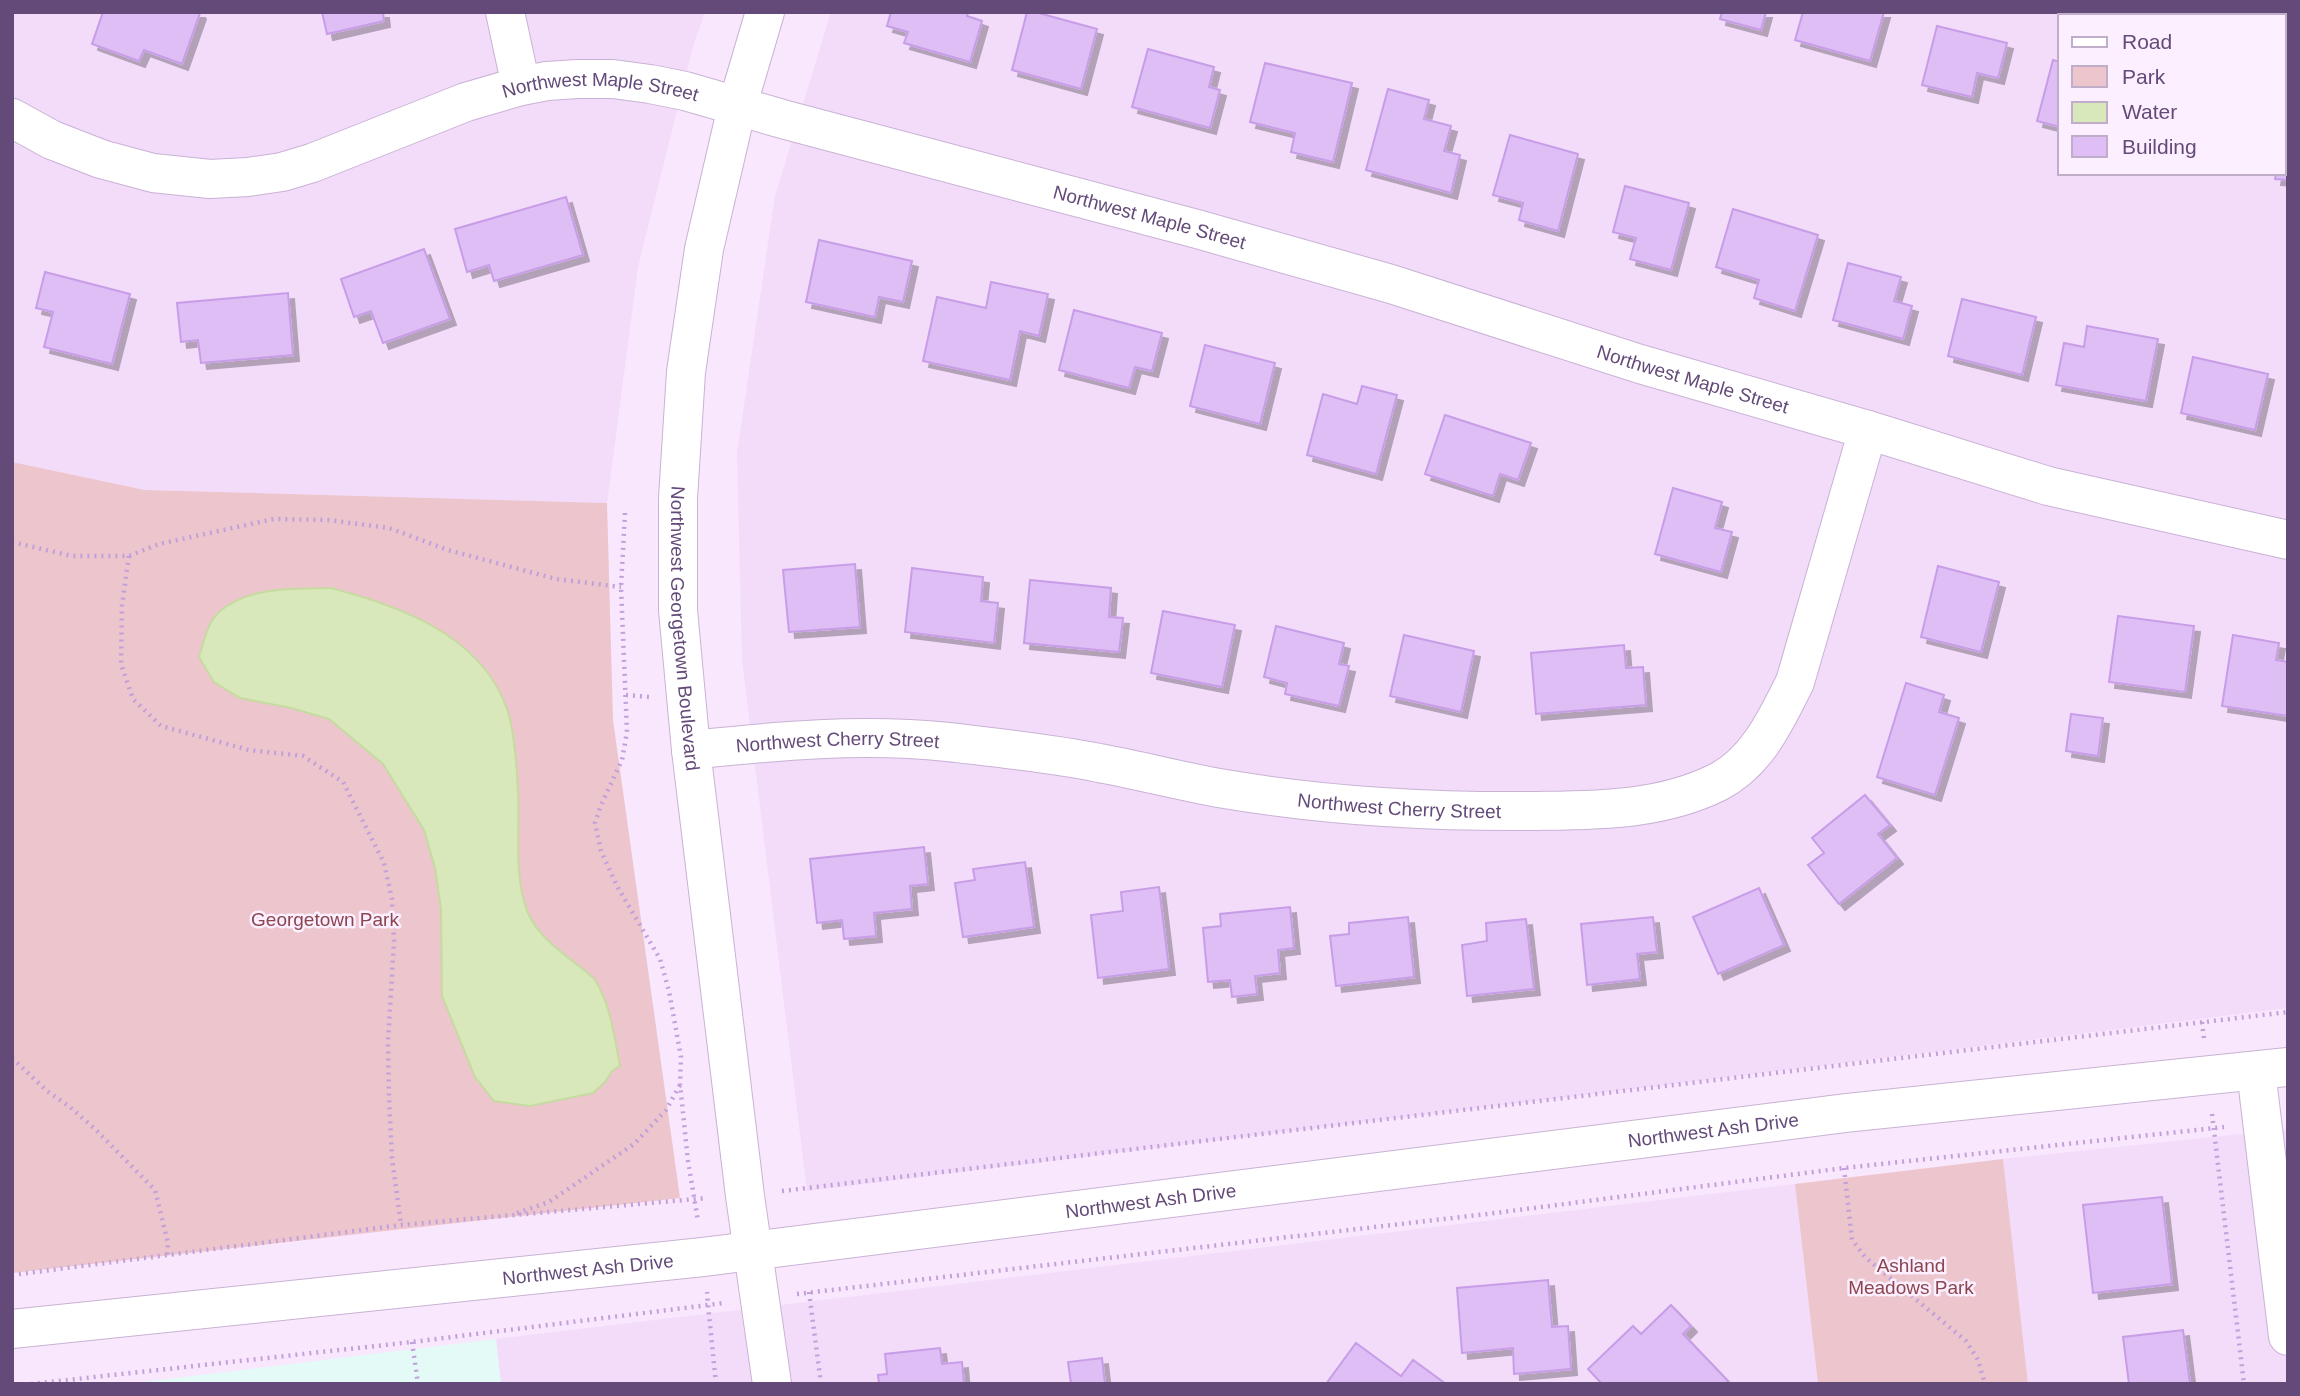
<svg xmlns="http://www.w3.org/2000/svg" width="2300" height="1396" viewBox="0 0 2300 1396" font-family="Arial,sans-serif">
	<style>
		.residential { fill: #f3dbfa; fill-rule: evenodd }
		.education { fill: #e4faf6 }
		.green { fill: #ecc5cd }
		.water { fill: #d8e8ba; stroke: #c6dba0; stroke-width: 2 }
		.building { fill: #debef4; stroke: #c89de7; stroke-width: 2; filter: url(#shadow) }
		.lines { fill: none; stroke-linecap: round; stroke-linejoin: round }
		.minor-casing { stroke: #c9b2d5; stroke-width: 40 }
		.path { stroke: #c2a0d9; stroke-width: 4.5; stroke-dasharray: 2 5; stroke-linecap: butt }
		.minor { stroke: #fff; stroke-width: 38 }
		.labels { text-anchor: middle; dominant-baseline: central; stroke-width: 5; stroke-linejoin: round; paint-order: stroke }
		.street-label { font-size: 19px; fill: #644a79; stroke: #fcefff }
		.park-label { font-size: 19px; fill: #8b464d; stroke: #fcefff }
	</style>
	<defs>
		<filter id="shadow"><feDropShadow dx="6" dy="6" stdDeviation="0" flood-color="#0004"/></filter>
	</defs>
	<rect width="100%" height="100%" fill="#f9e7fd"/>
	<path class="residential" d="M12,12H705L694,43L638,267L607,503L145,490L12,462Z
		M831,12H2288V1008L807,1191L742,659L737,453L775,196ZM2060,16H2284V173H2060Z
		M2288,1129V1384H2028L2003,1159Z
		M1795,1184L1818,1384H501L496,1339Z"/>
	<path class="education" d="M496,1339L501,1384H126Z"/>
	<path class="green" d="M12,462L145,490L607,503L613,720L680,1198L12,1273Z
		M2003,1159L2028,1384H1818L1795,1184Z"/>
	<path class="water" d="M331,588C400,606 481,635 507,709C514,729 517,771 518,793C520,832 513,876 528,913C538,936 560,951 579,966C584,970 591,975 595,980C611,1005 614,1037 620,1066L612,1071L605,1082L593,1093L530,1106L494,1101L475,1077L442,996L441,909L435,868L424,830L383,764L329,719L291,708L240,698L214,682L199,657C204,642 207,623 219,612C248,586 295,589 331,588Z"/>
	<path class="building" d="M103,12H199L200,13L182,64L144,50L139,61L92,44Z
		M322,12H383L384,21L327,34Z
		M891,12H968L967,16L982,21L970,62L904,43L908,32L887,26Z
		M1027,12H1035L1097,29L1081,89L1012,70Z
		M1722,12H1766L1761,30L1720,19Z
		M1803,12H1884L1870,61L1795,40Z
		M1937,26L2007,43L1998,78L1977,73L1972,97L1922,85Z
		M1148,49L1214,67L1209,87L1220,90L1210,128L1132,107Z
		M2053,60L2060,62V127L2037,121Z
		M1265,63L1352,83L1333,162L1291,152L1295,133L1250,122Z
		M1388,89L1429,100L1424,119L1451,126L1444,151L1460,155L1451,193L1366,170Z
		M2284,118L2288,119V180L2275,179L2276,173H2284Z
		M1510,135L1578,154L1558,231L1519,220L1523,203L1493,195Z
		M1625,186L1689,203L1671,270L1630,259L1636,238L1613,232Z
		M566,197L583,255L494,281L489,265L467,272L455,229Z
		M1733,209L1818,235L1795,311L1754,298L1759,280L1716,267Z
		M819,240L912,261L903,302L879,297L875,317L806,302Z
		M424,249L450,319L383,343L371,311L354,317L341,279Z
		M1848,263L1901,277L1894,301L1912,306L1903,339L1833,320Z
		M45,272L130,294L112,364L44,347L53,312L36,308Z
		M991,282L1048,294L1039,336L1020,331L1010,380L923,361L937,297L986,308Z
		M288,293L293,355L201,363L198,340L181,342L177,303Z
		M1962,299L2036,317L2022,375L1948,356Z
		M1074,310L1162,333L1152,371L1135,367L1129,388L1059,370Z
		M2087,326L2158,339L2146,401L2056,385L2064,343L2084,347Z
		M1205,345L1275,363L1260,424L1190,406Z
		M2193,357L2268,374L2255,430L2181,413Z
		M1362,386L1397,395L1376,474L1307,455L1323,394L1357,404Z
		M1445,415L1531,443L1518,480L1500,474L1493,496L1425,474Z
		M1673,488L1722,502L1715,528L1732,532L1721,572L1655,554Z
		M855,564L860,627L789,632L783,570Z
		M1938,566L1999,582L1981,652L1921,637Z
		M912,568L983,577L981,601L998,603L994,643L905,632Z
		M1030,580L1111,588L1109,617L1123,618L1119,652L1024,643Z
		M1163,611L1235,625L1222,687L1151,673Z
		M2118,616L2194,626L2185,692L2109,682Z
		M1276,626L1344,643L1339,664L1349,666L1339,706L1285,694L1287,683L1264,677Z
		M1404,635L1474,651L1461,712L1390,696Z
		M2233,635L2279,643L2276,660L2288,662V716L2222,706Z
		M1624,645L1626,668L1643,667L1646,705L1536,714L1531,653Z
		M1906,683L1944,695L1939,712L1959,718L1935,795L1877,777Z
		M2071,714L2103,718L2098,756L2066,751Z
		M1865,795L1890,825L1878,834L1897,858L1839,904L1808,865L1824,853L1812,838Z
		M924,847L928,884L910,886L912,909L874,913L876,936L844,939L842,920L817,923L810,859Z
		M1025,862L1034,927L963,937L955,883L975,880L973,869Z
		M1159,887L1169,969L1098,978L1091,915L1123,911L1121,892Z
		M1759,888L1784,945L1718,974L1693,917Z
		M1290,907L1294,948L1278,950L1280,973L1255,976L1257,994L1232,997L1230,980L1208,982L1203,928L1221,926L1220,914Z
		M1408,917L1414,977L1336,986L1330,936L1349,934V923Z
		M1653,917L1657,952L1637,954L1640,979L1587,985L1581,924Z
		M1526,919L1534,989L1467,996L1462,945L1487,941L1486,923Z
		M2162,1197L2172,1284L2093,1293L2083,1205Z
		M1548,1280L1552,1327L1568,1326L1571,1369L1514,1374L1513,1348L1462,1353L1457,1288Z
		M1671,1305L1691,1326L1683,1334L1728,1381L1725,1384H1602L1588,1369L1633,1326L1641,1334Z
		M2183,1330L2190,1384H2129L2123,1337Z
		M1356,1343L1401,1376L1413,1360L1446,1384H1326Z
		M940,1348L942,1364L962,1362L964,1384H879L878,1375L887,1374L885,1354Z
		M1102,1358L1105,1384H1071L1068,1362Z"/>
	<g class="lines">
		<g class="minor-casing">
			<g id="minor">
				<path d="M505,12L521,86"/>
				<path id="s1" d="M765,12L737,107L704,249L686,372L678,498V610L691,750L745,1196L772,1384"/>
				<path id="s2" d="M12,118L52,140L101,159L153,173L210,179L248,177L282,172L312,163L466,102L521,86L547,81L578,79H613L650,84L685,91L786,120L1197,229L1391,284L1640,364L1868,430L2048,486L2288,540"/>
				<path id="s3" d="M691,750C776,741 862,733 948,742C998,748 1049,753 1099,763C1139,770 1179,781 1219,788C1323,806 1429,812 1534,811C1596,810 1660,811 1718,782C1757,762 1776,720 1795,682L1868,430"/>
				<path d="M2256,1071L2288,1336"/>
				<path id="s4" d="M12,1329L703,1257L1846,1113L2288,1067"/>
			</g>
		</g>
		<path class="path" d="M625,513L621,587L627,732L622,760L601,805L595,823L601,851L617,886L660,959L669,991L681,1057L680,1084L688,1161L698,1221
			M12,542L72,556H129L159,544L274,519L328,520L389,528L448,550L556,579L621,587
			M129,556L122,605L121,664L133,699L161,726L249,750L303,756L343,782L384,863L392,899L394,941L388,1042L389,1097L392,1158L401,1225
			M626,695L650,697
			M2202,1022L2204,1039
			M12,1058L47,1091L70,1107L96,1130L155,1190L168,1243L167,1255
			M2212,1114L2244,1384
			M1844,1168L1852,1240L1865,1257L1966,1341L1978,1360L1985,1384
			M782,1191L2288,1012
			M517,1213L549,1202L634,1144L666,1110L680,1085
			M12,1275L401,1225L707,1198
			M809,1292L821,1384
			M797,1294L1487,1214L1844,1168L2224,1127
			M412,1342L418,1384
			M31,1384L412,1342L708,1305L707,1292
			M716,1384L708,1305L723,1303"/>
		<use href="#minor" class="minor"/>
	</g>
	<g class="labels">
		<g class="street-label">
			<text stroke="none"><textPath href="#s2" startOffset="616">Northwest Maple Street</textPath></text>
			<text stroke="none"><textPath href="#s2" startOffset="1183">Northwest Maple Street</textPath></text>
			<text stroke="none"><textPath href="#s2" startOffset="1750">Northwest Maple Street</textPath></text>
			<text stroke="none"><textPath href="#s1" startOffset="626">Northwest Georgetown Boulevard</textPath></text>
			<text stroke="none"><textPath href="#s3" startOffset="147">Northwest Cherry Street</textPath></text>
			<text stroke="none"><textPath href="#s3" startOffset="714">Northwest Cherry Street</textPath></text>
			<text stroke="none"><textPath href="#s4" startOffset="1713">Northwest Ash Drive</textPath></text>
			<text stroke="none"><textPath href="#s4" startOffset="1146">Northwest Ash Drive</textPath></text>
			<text stroke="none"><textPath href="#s4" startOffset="579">Northwest Ash Drive</textPath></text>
		</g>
		<g class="park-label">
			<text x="325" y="919">Georgetown Park</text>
			<text x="1911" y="1265">Ashland<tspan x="1911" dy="22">Meadows Park</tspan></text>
		</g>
	</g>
	<rect width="2300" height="1396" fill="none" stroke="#644a79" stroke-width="28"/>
	<rect x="2058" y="14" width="228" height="161" fill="#fcefff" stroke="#bfadc9" stroke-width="2"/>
	<rect x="2072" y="37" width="35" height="10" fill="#ffffff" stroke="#bfadc9" stroke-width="2"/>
	<text x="2122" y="49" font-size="21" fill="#644a79">Road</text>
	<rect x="2072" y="66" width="35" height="21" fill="#ecc5cd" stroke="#bfadc9" stroke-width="2"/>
	<text x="2122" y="84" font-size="21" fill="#644a79">Park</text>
	<rect x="2072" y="102" width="35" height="21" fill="#d8e8ba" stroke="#bfadc9" stroke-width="2"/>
	<text x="2122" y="119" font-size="21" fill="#644a79">Water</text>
	<rect x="2072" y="136" width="35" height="21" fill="#debef4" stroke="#bfadc9" stroke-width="2"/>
	<text x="2122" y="154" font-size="21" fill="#644a79">Building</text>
</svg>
